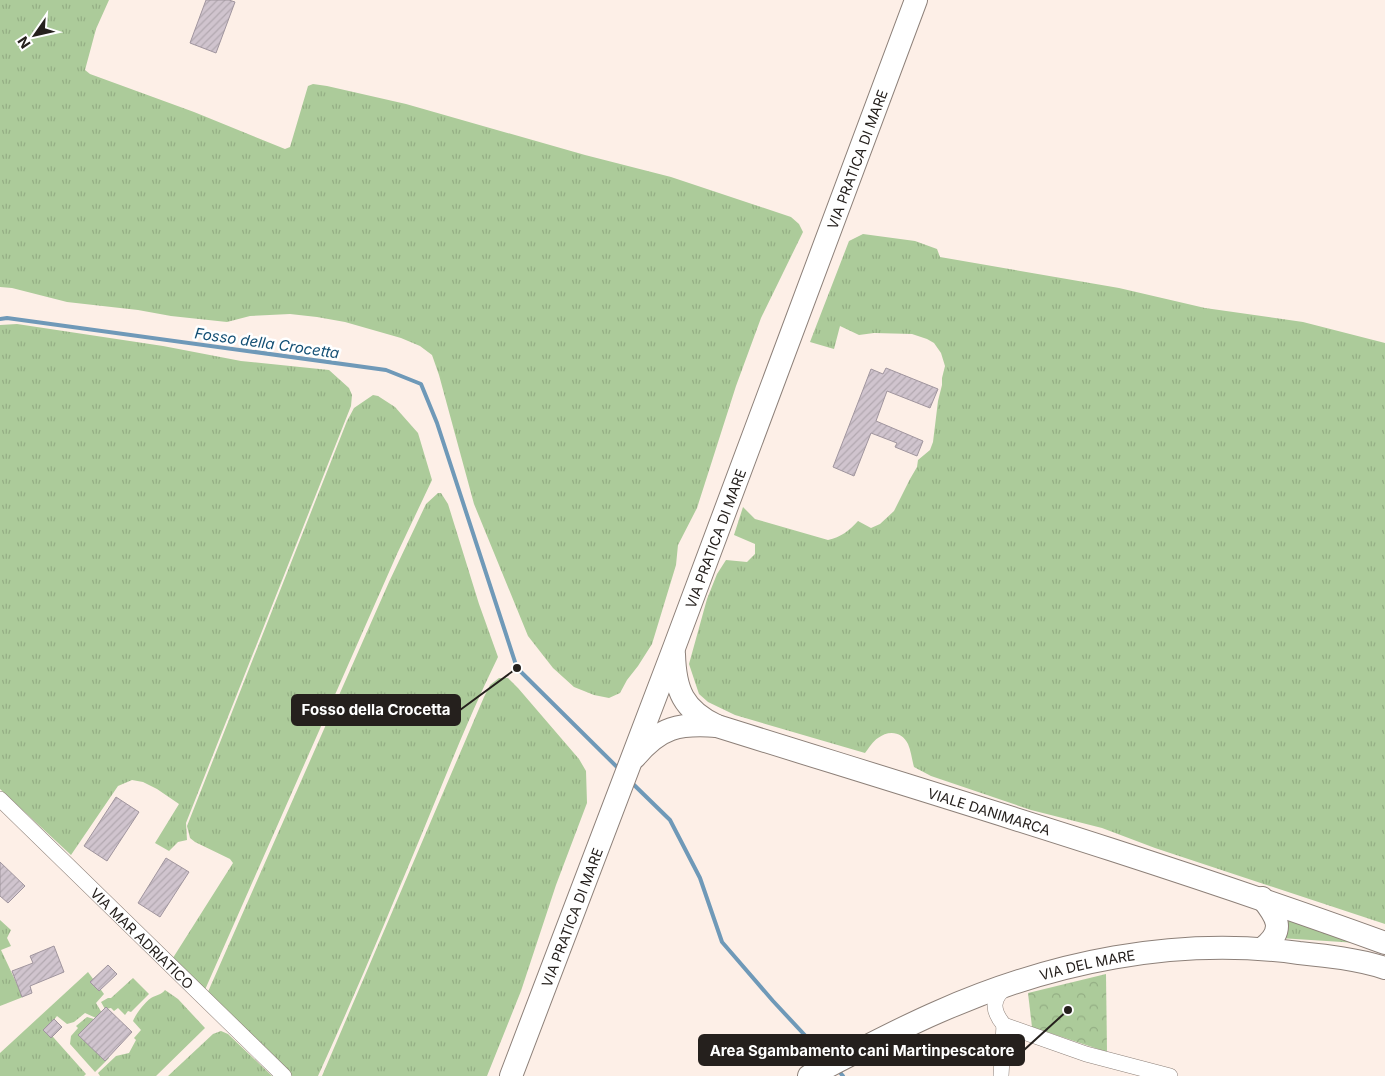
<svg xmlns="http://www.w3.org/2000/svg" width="1385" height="1076" viewBox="0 0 1385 1076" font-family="Inter,sans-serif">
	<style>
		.grass { fill: url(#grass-tufts) }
		.park { fill: url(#park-crowns) }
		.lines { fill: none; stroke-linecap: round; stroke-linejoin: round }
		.stream { stroke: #6f99b8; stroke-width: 4 }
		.building { fill: url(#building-hatch); stroke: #a0959e }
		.street-casing { stroke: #8d8079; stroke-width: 16 }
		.secondary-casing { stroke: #8d8079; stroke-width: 24 }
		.street { stroke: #fff; stroke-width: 15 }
		.secondary { stroke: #fff; stroke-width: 22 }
		.labels { text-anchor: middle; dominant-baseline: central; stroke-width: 5; stroke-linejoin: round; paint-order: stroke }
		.street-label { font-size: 14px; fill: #25201d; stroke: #fff }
		.water-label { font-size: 15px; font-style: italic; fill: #134f74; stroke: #fff }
		.leader { fill: none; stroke: #25201d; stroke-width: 2 }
		.callout-dot { fill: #25201d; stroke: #fff; stroke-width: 2 }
		.callout { fill: #25201d; stroke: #25201d; stroke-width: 2 }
		.callout-label { font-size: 15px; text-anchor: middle; font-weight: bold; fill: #fff }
	</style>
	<defs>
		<pattern id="grass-tufts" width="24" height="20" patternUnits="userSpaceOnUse" patternTransform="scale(1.25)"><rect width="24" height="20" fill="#accb9a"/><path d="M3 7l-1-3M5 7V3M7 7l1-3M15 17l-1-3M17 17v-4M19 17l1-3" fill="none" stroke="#94ae84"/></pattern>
		<pattern id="park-crowns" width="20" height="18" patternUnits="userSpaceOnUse" patternTransform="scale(1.25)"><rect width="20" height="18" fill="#accb9a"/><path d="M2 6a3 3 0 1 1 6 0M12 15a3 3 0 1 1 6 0" fill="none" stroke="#94ae84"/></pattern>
		<pattern id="building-hatch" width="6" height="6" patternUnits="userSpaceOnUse" patternTransform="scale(1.25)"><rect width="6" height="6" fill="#d0c4ce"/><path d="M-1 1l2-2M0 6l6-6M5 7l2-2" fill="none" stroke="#b2a8b0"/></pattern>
	</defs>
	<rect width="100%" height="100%" fill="#fdefe7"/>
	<path class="grass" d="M0,0H109L96,29L85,70L90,74L194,112L285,149L290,147L308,86L313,84L327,86L406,104L585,155L671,177L791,217L799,224L803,232L761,318L736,386L697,508L678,545L676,565L652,644L638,666L627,680L620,693L609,698L594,695L574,687L553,668L528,636L474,504L439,375L432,355L420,346L401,338L345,322L317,317L290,314L250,316L227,322L171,316L138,310L67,302L12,288L0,287Z
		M863,234L915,241L937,249L940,257L1119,288L1205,308L1303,322L1385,343V924L1155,848L1102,828L1031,810L931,776L914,767C912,760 911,751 908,744C902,731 888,730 878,738C873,741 869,748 865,753L735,715L708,702L699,694L689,664L707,599L717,574L726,560L747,562L755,554V544L734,535L743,507L755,519L828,540C841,537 849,531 858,521L871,528L880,524L894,511L910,479L917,467L918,460L930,450L933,442L938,401L942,385V378L945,366L941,353L934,343L927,339L912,334L874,333L859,335L840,326L834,349L810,342L849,241Z
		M17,324L163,346L241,361L329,370L349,388L352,395L351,406L186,823L187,840L178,842L169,851L155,843L179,804L157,789L143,782L132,780L118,786L71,855L0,789V325Z
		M373,395L378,396L395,407L418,433L432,480L397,554L204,992L171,961L233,863L230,859L195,842L190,838L187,826L347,421L354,408Z
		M438,493H441L448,504L479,604L498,657C470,714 447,773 423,831C389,913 355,995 318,1076H290L207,994L389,582L426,504Z
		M499,678H508L518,688L579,759L586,771L587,803L556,885L521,991L487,1076H322L484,697L490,685Z
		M1284,915L1373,944L1280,938Z
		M0,920L11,930L7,938L11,946L1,950L23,997L0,1006Z
		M88,972L104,994L96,1003L102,1013L96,1018L85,1013L74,1022L67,1024L57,1016L46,1029L86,1074L84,1076H0V1053Z
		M133,978L149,994L131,1012L128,1011L125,1015L118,1008L114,1011L111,1008L105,1009L101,1002L108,998H111Z
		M165,990L178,999L205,1028L156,1076H100L98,1073L116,1056L129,1053L136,1040L134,1038L141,1030L133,1021C136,1014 144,1003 151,998C156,995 161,995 165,990Z
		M87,1017L94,1019L83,1031L109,1058L95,1072L70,1044L71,1036L78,1028L76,1026Z
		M221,1031L228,1034L272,1076H168L213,1034Z"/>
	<path class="park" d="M1106,974L1107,1052L1032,1027L1028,993Z"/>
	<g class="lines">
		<path class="stream" d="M0,319L7,318L386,370L421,384L437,423L517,668L620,770
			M630,781L670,820L700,878L722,942L773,1001L827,1059
			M837,1069L843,1076"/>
	</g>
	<path class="building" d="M206,0H229L235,2L216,53L190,43Z
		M886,368L938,389L930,408L887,391L876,421L923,441L917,456L895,447L897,443L871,433L854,476L833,467L871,369L883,374Z
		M116,797L139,812L107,861L84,846Z
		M166,858L189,872L160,917L138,903Z
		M0,862L25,886L8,903L0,896Z
		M54,946L64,972L30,986L32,993L22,997L12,971L33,963L30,956Z
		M108,965L117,974L99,991L90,982Z
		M106,1007L132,1032L105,1061L78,1035Z
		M54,1019L62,1027L51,1038L43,1030Z"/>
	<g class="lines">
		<g class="street-casing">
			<g id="street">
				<path id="s1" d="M0,799L284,1076"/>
				<path d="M1007,987C991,998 992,1011 1004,1025L1086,1054L1170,1076"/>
				<path d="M1001,1076L1004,1025"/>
			</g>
		</g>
		<g class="secondary-casing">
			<g id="secondary">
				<path id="s2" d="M674,654C675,690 683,710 717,726C941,796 1165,863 1385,943"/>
				<path d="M635,757C660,727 679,723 717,726"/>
				<path d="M1262,898C1277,917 1286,930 1263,948"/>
				<path id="s3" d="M511,1076L674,648L916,0"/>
				<path id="s4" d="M809,1076C851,1055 894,1031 938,1012C1051,962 1176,936 1299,953C1328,956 1357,959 1385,968"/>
			</g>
		</g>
		<use href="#street" class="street"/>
		<use href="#secondary" class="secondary"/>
	</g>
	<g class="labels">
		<g class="street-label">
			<text stroke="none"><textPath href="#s3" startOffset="980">VIA PRATICA DI MARE</textPath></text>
			<text stroke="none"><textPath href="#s3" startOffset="575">VIA PRATICA DI MARE</textPath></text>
			<text stroke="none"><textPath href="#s2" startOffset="375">VIALE DANIMARCA</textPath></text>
			<text stroke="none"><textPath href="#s3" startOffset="170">VIA PRATICA DI MARE</textPath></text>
			<text stroke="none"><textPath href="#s1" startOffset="199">VIA MAR ADRIATICO</textPath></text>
			<text stroke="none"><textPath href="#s4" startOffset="301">VIA DEL MARE</textPath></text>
		</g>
		<g class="water-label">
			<text transform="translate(267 343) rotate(8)">Fosso della Crocetta</text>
		</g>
	</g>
	<path class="leader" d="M517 668L460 710M1068 1010L1024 1050"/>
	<g class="callout-dot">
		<circle cx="517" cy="668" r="5"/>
		<circle cx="1068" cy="1010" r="5"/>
	</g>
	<g class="callout">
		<rect x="292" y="695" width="168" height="30" rx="5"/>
		<rect x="699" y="1035" width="325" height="30" rx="5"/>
	</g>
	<g class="callout-label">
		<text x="376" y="715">Fosso della Crocetta</text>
		<text x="862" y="1056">Area Sgambamento cani Martinpescatore</text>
	</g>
	<g transform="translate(35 35) rotate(236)" stroke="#ffffff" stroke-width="4" paint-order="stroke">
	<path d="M0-4L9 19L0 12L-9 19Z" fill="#25201d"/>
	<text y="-8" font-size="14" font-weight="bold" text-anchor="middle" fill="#25201d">N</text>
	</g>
</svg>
